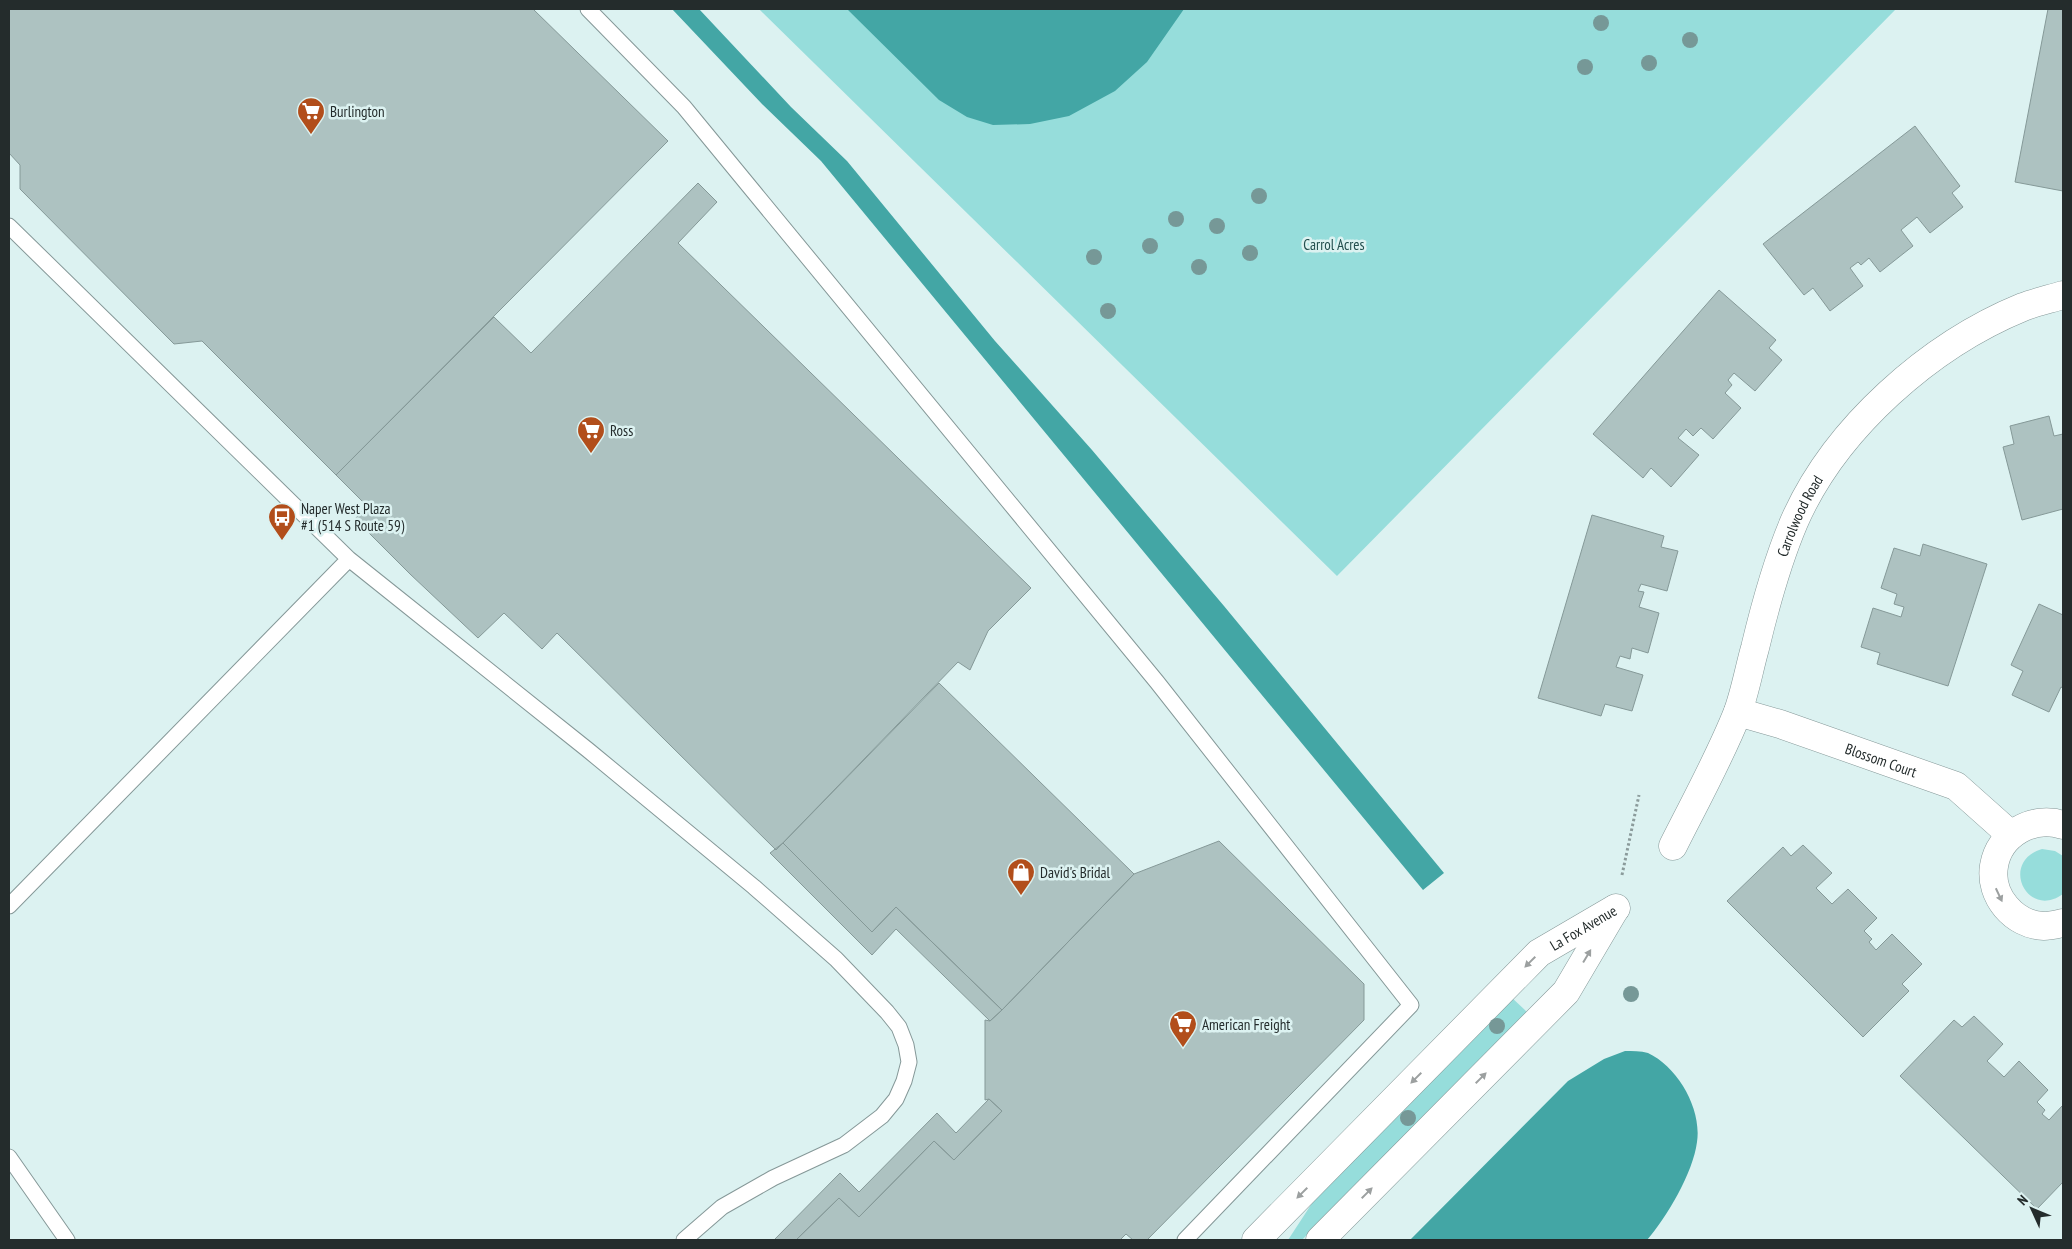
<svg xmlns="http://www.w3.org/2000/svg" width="2072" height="1249" viewBox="0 0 2072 1249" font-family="'PT Sans Narrow',sans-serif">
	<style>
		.green { fill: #96dddb }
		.water { fill: #43a6a5 }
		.building { fill: #adc2c1; stroke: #859998 }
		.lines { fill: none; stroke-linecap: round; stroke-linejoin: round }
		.lane-casing { stroke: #859898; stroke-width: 17 }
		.street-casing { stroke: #859898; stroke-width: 29 }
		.path { stroke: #8b9b9b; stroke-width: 3; stroke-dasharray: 2.5 2.5; stroke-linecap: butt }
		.lane { stroke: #fff; stroke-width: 15 }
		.street { stroke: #fff; stroke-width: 28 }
		.tree { fill: #769897 }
		.oneway { fill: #9ca0a0 }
		.labels { text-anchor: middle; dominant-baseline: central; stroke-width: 5; stroke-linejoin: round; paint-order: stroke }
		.poi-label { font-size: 15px; fill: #242c2c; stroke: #dcf2f1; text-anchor: start }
		.park-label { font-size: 15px; fill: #234f4e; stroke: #dcf2f1 }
		.street-label { font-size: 15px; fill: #242c2c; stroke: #dcf2f1 }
	</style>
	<rect width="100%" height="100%" fill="#dcf2f1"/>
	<path class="green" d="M759,9H1896L1337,576Z
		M2042,849L2055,851L2063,856V894C2027,920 1999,862 2042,849Z
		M1510,996L1527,1012L1302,1240H1288L1320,1191Z"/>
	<path class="water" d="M672,9H699L791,107L847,161L995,341L1092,450L1224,606L1444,873L1423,890L821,161L762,104Z
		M847,9H1184L1147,62L1115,91L1069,116L1030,124L993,125L967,117L939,100Z
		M1625,1051C1632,1051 1641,1051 1648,1053C1678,1067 1702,1109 1697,1142C1693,1173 1667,1217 1647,1240H1410L1568,1081L1604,1059Z"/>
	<path class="building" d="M9,9H533L668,141L336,475L202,341L174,344L20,189V165L9,153Z
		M2048,9H2063V191L2015,182Z
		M1915,126L1960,186L1952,193L1963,207L1930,233L1917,217L1901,230L1913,246L1880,272L1869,258L1861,265L1858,262L1850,268L1863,286L1830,311L1813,288L1804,295L1763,244Z
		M698,183L717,202L678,243L1031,588L988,631L970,670L958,662L776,850L557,633L542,649L504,613L478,638L410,574L355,519L367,506L336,475L494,317L531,353Z
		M1719,290L1776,340L1769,348L1782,360L1755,391L1734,373L1728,380L1732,385L1725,393L1741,408L1713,439L1701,428L1693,436L1686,429L1678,438L1699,455L1671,487L1651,468L1643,478L1593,434Z
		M2049,416L2054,436L2063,434V509L2022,520L2003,447L2014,444L2010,426Z
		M1592,515L1664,536L1661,547L1678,551L1667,591L1641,584L1638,591L1644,592L1639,607L1659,613L1648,653L1632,648L1630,659L1620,656L1616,667L1643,675L1632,711L1605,704L1601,716L1538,698Z
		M1923,544L1987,564L1948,686L1877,664L1880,653L1861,647L1873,608L1901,617L1904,607L1894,604L1897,594L1881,588L1894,548L1920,556Z
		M2039,604L2063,615V688L2061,687L2049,712L2012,695L2023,671L2011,665Z
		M939,683L1134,874L1002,1010L896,907L872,932L783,843Z
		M1219,841L1364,984V1020L1147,1240H1133L1126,1234L1120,1240H796L839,1198L859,1217L934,1141L954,1160L1002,1111L989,1099L985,1100V1020L990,1021L1002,1010L1134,874Z
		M783,843L872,932L896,907L1002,1010L990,1021L896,929L872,955L770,853Z
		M1803,845L1832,873L1816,888L1832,904L1848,889L1877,918L1864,931L1872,939L1869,942L1876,950L1892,934L1922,964L1902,984L1909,991L1863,1037L1727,901L1783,847L1791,856Z
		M1974,1016L2003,1044L1987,1061L2004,1077L2019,1061L2048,1090L2037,1102L2045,1110L2042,1114L2049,1120L2063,1105V1182L2037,1209L1900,1076L1954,1020L1962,1027Z
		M989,1099L1002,1111L954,1160L934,1141L859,1217L839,1198L796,1240H774L840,1173L859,1192L937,1113L956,1133Z"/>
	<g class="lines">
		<g class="lane-casing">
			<path id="lane" d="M588,9L684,107L1157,682L1411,1005L1185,1240
				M9,226L349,559L588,750L754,887L836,959L887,1012L899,1027L906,1045L909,1062L904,1081L896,1099L882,1116L844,1145L773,1178L722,1207L684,1240
				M9,906L349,559
				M9,1157L67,1240"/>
		</g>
		<g class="street-casing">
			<g id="street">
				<path id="s1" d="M1738,712L1780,724L1956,786L2011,835"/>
				<path d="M2063,825C2033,815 1999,834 1994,866C1989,896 2014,925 2044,926C2050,926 2058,924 2063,923"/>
				<path id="s2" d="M1673,846C1695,802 1719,759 1737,714C1745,693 1749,669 1755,648C1765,606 1777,562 1794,522C1835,428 1930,345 2023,307C2036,302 2050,299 2063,295"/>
				<path id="s3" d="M1256,1240L1539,953L1616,908"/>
				<path d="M1320,1240L1566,992L1615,909"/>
			</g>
		</g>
		<path class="path" d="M1622,875L1639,795"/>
		<use href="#lane" class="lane"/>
		<use href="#street" class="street"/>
	</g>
	<g class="tree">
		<circle cx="1601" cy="23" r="8"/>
		<circle cx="1690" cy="40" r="8"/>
		<circle cx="1649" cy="63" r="8"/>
		<circle cx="1585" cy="67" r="8"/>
		<circle cx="1259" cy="196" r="8"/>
		<circle cx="1176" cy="219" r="8"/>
		<circle cx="1217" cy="226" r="8"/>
		<circle cx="1150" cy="246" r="8"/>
		<circle cx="1250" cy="253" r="8"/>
		<circle cx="1094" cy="257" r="8"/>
		<circle cx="1199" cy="267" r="8"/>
		<circle cx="1108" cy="311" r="8"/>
		<circle cx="1631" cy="994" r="8"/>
		<circle cx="1497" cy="1026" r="8"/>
		<circle cx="1408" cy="1118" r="8"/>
	</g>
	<defs><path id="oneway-solid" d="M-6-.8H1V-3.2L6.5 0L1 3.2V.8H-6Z" transform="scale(1.25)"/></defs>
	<g class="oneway">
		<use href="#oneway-solid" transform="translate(1999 895) rotate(65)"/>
		<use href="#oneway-solid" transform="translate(1587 956) rotate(-59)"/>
		<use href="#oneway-solid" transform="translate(1530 962) rotate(135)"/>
		<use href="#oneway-solid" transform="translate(1416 1078) rotate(135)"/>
		<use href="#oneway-solid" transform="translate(1481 1078) rotate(-45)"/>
		<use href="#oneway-solid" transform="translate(1302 1193) rotate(135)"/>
		<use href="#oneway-solid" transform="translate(1367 1193) rotate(-45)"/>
	</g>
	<defs>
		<g id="supermarket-pin" transform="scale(1.4375)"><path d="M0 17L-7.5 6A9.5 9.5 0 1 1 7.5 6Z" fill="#b24e1b" stroke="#dcf2f1"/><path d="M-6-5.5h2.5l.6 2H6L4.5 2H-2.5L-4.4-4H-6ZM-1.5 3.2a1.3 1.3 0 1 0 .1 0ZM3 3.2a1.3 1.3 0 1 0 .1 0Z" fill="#fff"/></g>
		<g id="bus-pin" transform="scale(1.4375)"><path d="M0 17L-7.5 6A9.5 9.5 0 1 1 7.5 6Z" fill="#b24e1b" stroke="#dcf2f1"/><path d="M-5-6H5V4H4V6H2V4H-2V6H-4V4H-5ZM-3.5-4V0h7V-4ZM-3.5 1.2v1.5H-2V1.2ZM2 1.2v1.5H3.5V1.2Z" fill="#fff"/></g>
		<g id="shop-pin" transform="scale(1.4375)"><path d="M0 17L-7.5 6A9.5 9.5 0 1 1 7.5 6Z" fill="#b24e1b" stroke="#dcf2f1"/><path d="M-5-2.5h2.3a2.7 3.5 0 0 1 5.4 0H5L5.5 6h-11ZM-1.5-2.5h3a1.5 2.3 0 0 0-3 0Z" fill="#fff"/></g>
	</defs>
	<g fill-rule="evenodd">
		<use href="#supermarket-pin" x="311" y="111"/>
		<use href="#supermarket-pin" x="591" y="430"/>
		<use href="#bus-pin" x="282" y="517"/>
		<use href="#shop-pin" x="1021" y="872"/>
		<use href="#supermarket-pin" x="1183" y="1024"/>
	</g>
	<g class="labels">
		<g class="poi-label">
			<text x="330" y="111">Burlington</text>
			<text x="610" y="430">Ross</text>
			<text x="301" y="508">Naper West Plaza<tspan x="301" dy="17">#1 (514 S Route 59)</tspan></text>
			<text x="1040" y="872">David's Bridal</text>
			<text x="1202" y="1024">American Freight</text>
		</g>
		<g class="park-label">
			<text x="1334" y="244">Carrol Acres</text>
		</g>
		<g class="street-label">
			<text stroke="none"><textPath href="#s2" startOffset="355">Carrolwood Road</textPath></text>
			<text stroke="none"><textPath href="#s1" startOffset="151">Blossom Court</textPath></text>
			<text stroke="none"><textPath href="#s3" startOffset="454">La Fox Avenue</textPath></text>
		</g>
	</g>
	<rect width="2072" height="1249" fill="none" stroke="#242c2c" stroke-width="20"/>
	<g transform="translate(2032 1209) rotate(314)" stroke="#dcf2f1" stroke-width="4" paint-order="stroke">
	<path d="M0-4L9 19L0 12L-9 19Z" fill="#242c2c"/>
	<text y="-8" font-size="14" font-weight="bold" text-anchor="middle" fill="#242c2c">N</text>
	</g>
</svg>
